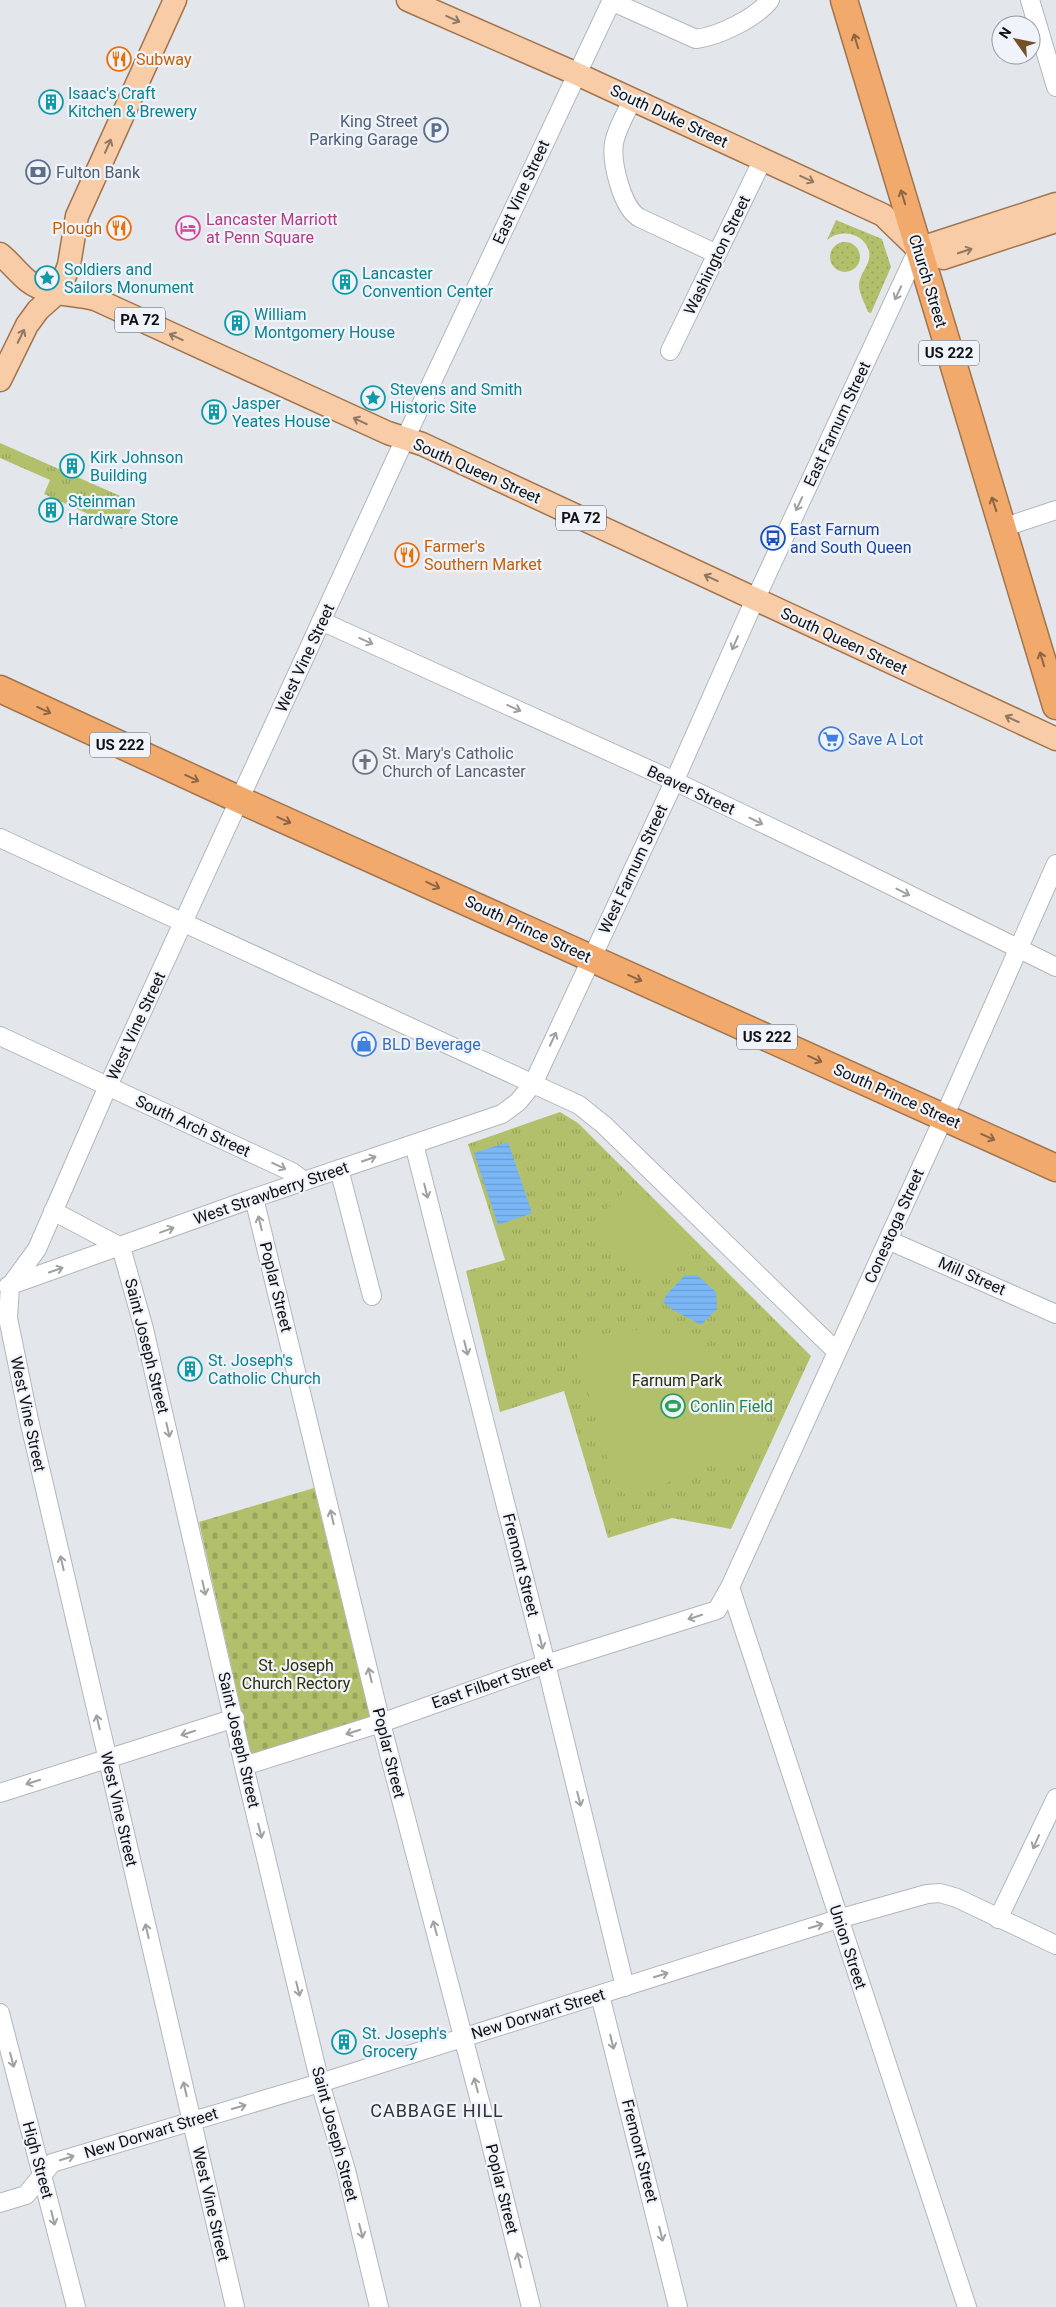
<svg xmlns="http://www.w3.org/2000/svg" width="1056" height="2307" viewBox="0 0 1056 2307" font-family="Roboto,sans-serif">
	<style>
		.grass { fill: url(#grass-dots) }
		.cemetery { fill: url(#cemetery-stones) }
		.park { fill: url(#park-tufts) }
		.pitch { fill: #b3c06b }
		.water { fill: url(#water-rules) }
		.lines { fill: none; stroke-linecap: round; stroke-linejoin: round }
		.minor-casing { stroke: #b2b6bb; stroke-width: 20 }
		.major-casing { stroke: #a2744d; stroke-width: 25 }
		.highway-casing { stroke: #a2744d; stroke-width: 29 }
		.minor { stroke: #fff; stroke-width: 18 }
		.major { stroke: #f7cca7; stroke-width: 22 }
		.highway { stroke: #f1aa6c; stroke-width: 26 }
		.oneway { stroke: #8f7864 }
		.oneway2 { stroke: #8c6544 }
		.oneway3 { stroke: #9fa0a1 }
		.labels { text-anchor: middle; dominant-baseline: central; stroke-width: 4.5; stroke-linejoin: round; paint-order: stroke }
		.shield { fill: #f0f4fa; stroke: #535558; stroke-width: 1 }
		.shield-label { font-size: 15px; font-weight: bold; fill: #101113 }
		.food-label { font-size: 16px; fill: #c56008; stroke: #f0f4fa; text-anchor: start }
		.culture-label { font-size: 16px; fill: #0d838f; stroke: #f0f4fa; text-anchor: start }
		.street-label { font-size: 16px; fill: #101113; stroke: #f0f4fa }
		.service-label { font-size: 16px; fill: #4e5e75; stroke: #f0f4fa; text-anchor: end }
		.hotel-label { font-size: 16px; fill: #b23c85; stroke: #f0f4fa; text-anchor: start }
		.transit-label { font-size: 16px; fill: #164399; stroke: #f0f4fa; text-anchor: start }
		.shop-label { font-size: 16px; fill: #366cbe; stroke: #f0f4fa; text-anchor: start }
		.worship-label { font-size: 16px; fill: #5b616d; stroke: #f0f4fa; text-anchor: start }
		.park-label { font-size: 16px; fill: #2a2f0a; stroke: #f0f4fa }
		.leisure-label { font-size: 16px; fill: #27864d; stroke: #f0f4fa; text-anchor: start }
		.neighbourhood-label { font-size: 18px; letter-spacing: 1px; fill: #323539; stroke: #f0f4fa }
	</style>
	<defs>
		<pattern id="grass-dots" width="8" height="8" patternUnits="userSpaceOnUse" patternTransform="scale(1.25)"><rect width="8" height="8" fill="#b3c06b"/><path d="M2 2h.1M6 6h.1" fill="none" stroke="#99a45c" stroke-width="1.8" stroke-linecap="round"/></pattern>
		<pattern id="cemetery-stones" width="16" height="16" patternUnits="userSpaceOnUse" patternTransform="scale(1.25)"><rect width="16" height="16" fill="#b3c06b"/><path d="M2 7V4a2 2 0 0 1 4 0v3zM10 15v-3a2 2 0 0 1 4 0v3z" fill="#99a45c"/></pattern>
		<pattern id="park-tufts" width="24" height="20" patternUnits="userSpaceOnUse" patternTransform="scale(1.25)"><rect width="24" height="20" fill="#b3c06b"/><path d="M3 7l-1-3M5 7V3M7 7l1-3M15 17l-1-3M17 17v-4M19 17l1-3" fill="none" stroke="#99a45c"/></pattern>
		<pattern id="water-rules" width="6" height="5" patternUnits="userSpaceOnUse" patternTransform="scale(1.25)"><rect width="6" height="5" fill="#7bb7f7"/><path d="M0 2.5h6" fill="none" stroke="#699cd3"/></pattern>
	</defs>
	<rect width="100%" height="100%" fill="#e3e7ec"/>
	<path class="grass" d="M836,220L882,239L891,267L871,313L868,312C865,303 859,294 859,285C859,273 872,264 869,251C864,233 841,228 827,240Z
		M830 257a15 15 0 1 1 30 0a15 15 0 1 1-30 0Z"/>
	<path class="cemetery" d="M314,1488L370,1717L251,1754L199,1522Z"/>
	<path class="park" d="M0,443L134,502L122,529L44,494L50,480L0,458Z
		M560,1112L578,1123L811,1356L731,1529L672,1518L608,1538L564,1391L500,1412L466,1271L505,1260L468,1144Z"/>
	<path class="pitch" d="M632,1184L692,1241L647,1286L588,1228Z
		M639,1330C693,1337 736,1362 758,1415C762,1423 762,1435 764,1445L630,1497L616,1488L573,1341L615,1332Z"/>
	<path class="water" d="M508,1142L532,1213L498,1225L474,1153Z
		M685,1275H697L716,1292L717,1309L701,1325L673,1310L663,1302L666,1295Z"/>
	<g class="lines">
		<g class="minor-casing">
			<path id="minor" d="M1030,0L1056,87
				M611,1L696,39C719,36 756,18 770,0
				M633,99C626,113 617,128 614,143C611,162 622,209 640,218L717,254
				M670,351L763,159
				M1002,528L1056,510
				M321,621L672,780L833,857L1056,967
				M0,838L579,1105L604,1125L836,1351
				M0,1036L292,1172L300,1178L301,1182
				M414,1144L546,1664L625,1987
				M339,1169L372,1296
				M254,1198L381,1723L488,2132L531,2307
				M53,1211L121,1247L144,1329L244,1766L320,2083L346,2170L379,2307
				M888,1240L1056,1314
				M8,1286L254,1198L502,1114L518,1102L533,1084L674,782L748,615L918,249
				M730,1587L967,2307
				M244,1766L381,1723L546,1664L717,1610L730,1587L944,1117L1056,864
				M0,1793L235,1718
				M998,1919L1056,1798
				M600,1995L678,2307
				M0,2013L76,2307
				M0,2203L26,2195L52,2163L320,2083L838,1919L927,1894L940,1893L957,1898L1056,1945
				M235,2307L29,1420L8,1318L10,1286L37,1249L108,1086L397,456L612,0"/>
		</g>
		<g class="major-casing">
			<path id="major" d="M408,0L577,74L883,215L918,249L943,258L1056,221
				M918,249L1056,204
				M0,254C10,262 18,273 28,281C48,296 71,293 95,299L388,433L422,444L1056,739
				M0,380L27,325L38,310L56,294L63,281L69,265L77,216L175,0"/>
		</g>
		<g class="highway-casing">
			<path id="highway" d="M844,0L1056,706
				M0,689L240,800L1056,1168"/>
		</g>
		<use href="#minor" class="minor"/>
		<use href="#major" class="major"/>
		<use href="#highway" class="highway"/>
	</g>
	<defs><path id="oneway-shaft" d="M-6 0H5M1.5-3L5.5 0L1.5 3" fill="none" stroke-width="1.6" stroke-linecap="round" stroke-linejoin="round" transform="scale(1.25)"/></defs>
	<g class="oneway">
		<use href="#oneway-shaft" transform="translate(453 19) rotate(24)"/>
		<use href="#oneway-shaft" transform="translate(108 146) rotate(-66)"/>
		<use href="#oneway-shaft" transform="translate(807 179) rotate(25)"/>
		<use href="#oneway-shaft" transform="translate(965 251) rotate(-18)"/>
		<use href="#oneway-shaft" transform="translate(21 336) rotate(-64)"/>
		<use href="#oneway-shaft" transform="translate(176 337) rotate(-155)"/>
		<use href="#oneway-shaft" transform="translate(360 421) rotate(-155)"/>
		<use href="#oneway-shaft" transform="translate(711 578) rotate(-155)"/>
		<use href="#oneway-shaft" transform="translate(1012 719) rotate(-155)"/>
	</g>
	<g class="oneway2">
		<use href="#oneway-shaft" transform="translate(856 41) rotate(-107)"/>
		<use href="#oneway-shaft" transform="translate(903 197) rotate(-107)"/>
		<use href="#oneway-shaft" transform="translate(994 504) rotate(-108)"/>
		<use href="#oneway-shaft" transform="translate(1042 659) rotate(-107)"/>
		<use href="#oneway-shaft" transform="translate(44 710) rotate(25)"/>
		<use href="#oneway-shaft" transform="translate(192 778) rotate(25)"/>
		<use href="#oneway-shaft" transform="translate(284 820) rotate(24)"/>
		<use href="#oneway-shaft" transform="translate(433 885) rotate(25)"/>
		<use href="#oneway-shaft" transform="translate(635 978) rotate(24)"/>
		<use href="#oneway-shaft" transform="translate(815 1059) rotate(24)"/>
		<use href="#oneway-shaft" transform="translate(988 1137) rotate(24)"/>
	</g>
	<g class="oneway3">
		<use href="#oneway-shaft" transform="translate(898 293) rotate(115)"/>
		<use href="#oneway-shaft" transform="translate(799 504) rotate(115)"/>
		<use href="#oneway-shaft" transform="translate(366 641) rotate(24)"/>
		<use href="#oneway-shaft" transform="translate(735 643) rotate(114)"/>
		<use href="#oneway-shaft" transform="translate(514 708) rotate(24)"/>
		<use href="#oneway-shaft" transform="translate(756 821) rotate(26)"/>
		<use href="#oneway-shaft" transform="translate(903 892) rotate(27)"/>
		<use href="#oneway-shaft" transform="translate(553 1039) rotate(-65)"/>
		<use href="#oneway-shaft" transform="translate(369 1159) rotate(-19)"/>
		<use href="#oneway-shaft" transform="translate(279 1166) rotate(25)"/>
		<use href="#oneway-shaft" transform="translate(426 1191) rotate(76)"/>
		<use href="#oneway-shaft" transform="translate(260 1223) rotate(-104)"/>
		<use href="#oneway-shaft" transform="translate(167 1230) rotate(-20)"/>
		<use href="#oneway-shaft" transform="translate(56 1270) rotate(-19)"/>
		<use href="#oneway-shaft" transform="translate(466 1348) rotate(76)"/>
		<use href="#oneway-shaft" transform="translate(168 1430) rotate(77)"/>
		<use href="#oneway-shaft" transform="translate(332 1517) rotate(-103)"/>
		<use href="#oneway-shaft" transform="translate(62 1563) rotate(-103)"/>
		<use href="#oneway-shaft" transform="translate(204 1588) rotate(77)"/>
		<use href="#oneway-shaft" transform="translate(695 1617) rotate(162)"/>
		<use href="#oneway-shaft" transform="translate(541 1642) rotate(76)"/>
		<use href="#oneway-shaft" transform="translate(370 1675) rotate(-103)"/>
		<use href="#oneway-shaft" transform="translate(98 1722) rotate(-103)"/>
		<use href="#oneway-shaft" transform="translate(353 1732) rotate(162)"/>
		<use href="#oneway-shaft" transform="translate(188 1733) rotate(162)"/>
		<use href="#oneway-shaft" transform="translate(33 1782) rotate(162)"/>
		<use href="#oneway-shaft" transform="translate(579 1799) rotate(76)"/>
		<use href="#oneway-shaft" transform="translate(260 1831) rotate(76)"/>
		<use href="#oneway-shaft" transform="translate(1036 1842) rotate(114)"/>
		<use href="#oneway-shaft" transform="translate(816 1926) rotate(-17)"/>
		<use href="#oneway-shaft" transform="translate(435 1928) rotate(-105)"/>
		<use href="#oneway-shaft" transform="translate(147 1931) rotate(-103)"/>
		<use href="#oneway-shaft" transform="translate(661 1975) rotate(-17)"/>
		<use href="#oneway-shaft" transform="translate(298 1989) rotate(76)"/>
		<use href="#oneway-shaft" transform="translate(612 2042) rotate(76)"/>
		<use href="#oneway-shaft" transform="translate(12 2060) rotate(75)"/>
		<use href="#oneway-shaft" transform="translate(476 2085) rotate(-105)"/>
		<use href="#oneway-shaft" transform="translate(185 2089) rotate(-103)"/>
		<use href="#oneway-shaft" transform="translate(239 2107) rotate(-16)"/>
		<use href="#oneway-shaft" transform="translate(67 2158) rotate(-17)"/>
		<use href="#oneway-shaft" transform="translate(53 2218) rotate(76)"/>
		<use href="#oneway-shaft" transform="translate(361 2231) rotate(76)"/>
		<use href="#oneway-shaft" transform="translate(661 2234) rotate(76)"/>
		<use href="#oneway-shaft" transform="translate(519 2260) rotate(-104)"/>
	</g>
	<defs>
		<g id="restaurant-ring" transform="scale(1.25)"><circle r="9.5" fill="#f0f4fa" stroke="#e8710a" stroke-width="1.5"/><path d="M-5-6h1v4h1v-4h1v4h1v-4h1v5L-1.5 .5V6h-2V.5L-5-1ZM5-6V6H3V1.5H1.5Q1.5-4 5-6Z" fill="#e8710a"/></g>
		<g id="building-ring" transform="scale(1.25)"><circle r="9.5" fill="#f0f4fa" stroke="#0f9aa8" stroke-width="1.5"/><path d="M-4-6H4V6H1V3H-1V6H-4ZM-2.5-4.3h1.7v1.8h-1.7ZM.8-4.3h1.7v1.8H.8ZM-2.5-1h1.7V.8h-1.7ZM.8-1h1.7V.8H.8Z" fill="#0f9aa8"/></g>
		<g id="parking-ring" transform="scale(1.25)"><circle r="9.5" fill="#f0f4fa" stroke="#5c6f8a" stroke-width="1.5"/><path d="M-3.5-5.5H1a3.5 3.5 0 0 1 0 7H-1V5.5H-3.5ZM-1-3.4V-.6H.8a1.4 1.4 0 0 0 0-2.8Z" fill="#5c6f8a"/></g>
		<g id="bank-ring" transform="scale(1.25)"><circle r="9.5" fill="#f0f4fa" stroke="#5c6f8a" stroke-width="1.5"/><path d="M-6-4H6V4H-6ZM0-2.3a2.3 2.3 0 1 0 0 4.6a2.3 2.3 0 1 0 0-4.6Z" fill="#5c6f8a"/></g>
		<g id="hotel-ring" transform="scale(1.25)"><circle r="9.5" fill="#f0f4fa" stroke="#d1479c" stroke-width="1.5"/><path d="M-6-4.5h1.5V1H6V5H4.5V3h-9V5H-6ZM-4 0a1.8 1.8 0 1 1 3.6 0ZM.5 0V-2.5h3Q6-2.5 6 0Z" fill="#d1479c"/></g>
		<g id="sight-ring" transform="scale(1.25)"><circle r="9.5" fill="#f0f4fa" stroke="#0f9aa8" stroke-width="1.5"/><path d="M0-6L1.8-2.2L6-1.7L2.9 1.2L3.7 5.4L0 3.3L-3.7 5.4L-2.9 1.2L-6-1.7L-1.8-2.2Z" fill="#0f9aa8"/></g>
		<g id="bus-ring" transform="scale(1.25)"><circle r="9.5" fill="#f0f4fa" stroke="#1a4fb4" stroke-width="1.5"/><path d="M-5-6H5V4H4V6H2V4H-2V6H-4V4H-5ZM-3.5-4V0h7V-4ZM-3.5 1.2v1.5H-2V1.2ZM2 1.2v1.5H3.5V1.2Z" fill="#1a4fb4"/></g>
		<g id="supermarket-ring" transform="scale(1.25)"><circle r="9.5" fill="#f0f4fa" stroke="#3f7fe0" stroke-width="1.5"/><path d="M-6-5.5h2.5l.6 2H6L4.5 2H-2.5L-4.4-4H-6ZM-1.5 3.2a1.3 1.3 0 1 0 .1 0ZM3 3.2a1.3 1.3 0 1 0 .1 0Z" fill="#3f7fe0"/></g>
		<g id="church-ring" transform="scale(1.25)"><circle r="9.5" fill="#f0f4fa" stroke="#6b7280" stroke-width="1.5"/><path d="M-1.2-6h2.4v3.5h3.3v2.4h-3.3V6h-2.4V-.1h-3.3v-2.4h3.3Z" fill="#6b7280"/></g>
		<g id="shop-ring" transform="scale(1.25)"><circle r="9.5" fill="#f0f4fa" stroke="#3f7fe0" stroke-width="1.5"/><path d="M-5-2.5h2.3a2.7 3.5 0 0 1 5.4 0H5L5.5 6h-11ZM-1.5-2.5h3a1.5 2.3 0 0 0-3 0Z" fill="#3f7fe0"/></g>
		<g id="stadium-ring" transform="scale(1.25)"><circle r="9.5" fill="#f0f4fa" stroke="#2e9e5b" stroke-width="1.5"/><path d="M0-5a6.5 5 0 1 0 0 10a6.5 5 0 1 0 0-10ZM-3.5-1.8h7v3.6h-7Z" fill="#2e9e5b"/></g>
	</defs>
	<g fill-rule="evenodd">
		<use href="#restaurant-ring" x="119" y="59"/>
		<use href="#building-ring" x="51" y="102"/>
		<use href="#parking-ring" x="436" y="130"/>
		<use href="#bank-ring" x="38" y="172"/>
		<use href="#restaurant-ring" x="119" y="228"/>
		<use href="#hotel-ring" x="188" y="228"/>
		<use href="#sight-ring" x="47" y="278"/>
		<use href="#building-ring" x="345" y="282"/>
		<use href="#building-ring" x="237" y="323"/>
		<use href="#sight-ring" x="373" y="398"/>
		<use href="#building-ring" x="214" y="412"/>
		<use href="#building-ring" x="72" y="466"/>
		<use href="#building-ring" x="51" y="510"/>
		<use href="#bus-ring" x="773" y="538"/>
		<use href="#restaurant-ring" x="407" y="555"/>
		<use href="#supermarket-ring" x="831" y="739"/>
		<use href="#church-ring" x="365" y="762"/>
		<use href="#shop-ring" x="364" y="1044"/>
		<use href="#building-ring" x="190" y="1369"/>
		<use href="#stadium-ring" x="673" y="1406"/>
		<use href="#building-ring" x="344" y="2042"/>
	</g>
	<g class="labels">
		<g class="shield">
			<rect x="115" y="307.5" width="50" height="25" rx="4"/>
			<rect x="919" y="340.5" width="60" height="25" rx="4"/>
			<rect x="556" y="505.5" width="50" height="25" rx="4"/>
			<rect x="90" y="732.5" width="60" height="25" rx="4"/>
			<rect x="737" y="1024.5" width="60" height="25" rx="4"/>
		</g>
		<g class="shield-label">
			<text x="140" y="320">PA 72</text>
			<text x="949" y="353">US 222</text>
			<text x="581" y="518">PA 72</text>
			<text x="120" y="745">US 222</text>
			<text x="767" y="1037">US 222</text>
		</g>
		<g class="food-label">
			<text x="136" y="59">Subway</text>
			<text x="102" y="228" text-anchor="end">Plough</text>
			<text x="424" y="546">Farmer's<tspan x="424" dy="18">Southern Market</tspan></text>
		</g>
		<g class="culture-label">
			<text x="68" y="93">Isaac's Craft<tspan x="68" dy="18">Kitchen &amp; Brewery</tspan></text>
			<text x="64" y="269">Soldiers and<tspan x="64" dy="18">Sailors Monument</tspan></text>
			<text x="362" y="273">Lancaster<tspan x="362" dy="18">Convention Center</tspan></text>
			<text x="254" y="314">William<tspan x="254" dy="18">Montgomery House</tspan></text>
			<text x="390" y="389">Stevens and Smith<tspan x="390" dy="18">Historic Site</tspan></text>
			<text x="232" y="403">Jasper<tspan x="232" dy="18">Yeates House</tspan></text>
			<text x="90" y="457">Kirk Johnson<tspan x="90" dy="18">Building</tspan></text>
			<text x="68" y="501">Steinman<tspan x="68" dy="18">Hardware Store</tspan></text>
			<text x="208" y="1360">St. Joseph's<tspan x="208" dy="18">Catholic Church</tspan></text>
			<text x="362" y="2033">St. Joseph's<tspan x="362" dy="18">Grocery</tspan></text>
		</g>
		<g class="street-label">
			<text transform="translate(669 116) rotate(25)">South Duke Street</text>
			<text transform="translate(521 192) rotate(-65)">East Vine Street</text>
			<text transform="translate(717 255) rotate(-64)">Washington Street</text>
			<text transform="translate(928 281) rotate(73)">Church Street</text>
			<text transform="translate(837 424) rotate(-65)">East Farnum Street</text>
			<text transform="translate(477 471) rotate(24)">South Queen Street</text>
			<text transform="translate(844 641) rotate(25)">South Queen Street</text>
			<text transform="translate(305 658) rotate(-65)">West Vine Street</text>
			<text transform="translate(691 790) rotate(25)">Beaver Street</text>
			<text transform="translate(633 869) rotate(-65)">West Farnum Street</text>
			<text transform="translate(528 929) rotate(25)">South Prince Street</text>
			<text transform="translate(136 1026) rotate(-65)">West Vine Street</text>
			<text transform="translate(897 1096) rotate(24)">South Prince Street</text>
			<text transform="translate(193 1126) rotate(25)">South Arch Street</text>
			<text transform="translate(271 1193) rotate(-19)">West Strawberry Street</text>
			<text transform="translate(894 1226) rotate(-66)">Conestoga Street</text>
			<text transform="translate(972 1276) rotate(24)">Mill Street</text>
			<text transform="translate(276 1287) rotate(76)">Poplar Street</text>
			<text transform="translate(147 1346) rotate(76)">Saint Joseph Street</text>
			<text transform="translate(28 1414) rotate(78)">West Vine Street</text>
			<text transform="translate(521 1565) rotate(76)">Fremont Street</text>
			<text transform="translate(492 1683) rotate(-19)">East Filbert Street</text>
			<text transform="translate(239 1740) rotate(77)">Saint Joseph Street</text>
			<text transform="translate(389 1753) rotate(76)">Poplar Street</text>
			<text transform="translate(119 1809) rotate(77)">West Vine Street</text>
			<text transform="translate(848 1947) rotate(72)">Union Street</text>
			<text transform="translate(538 2014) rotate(-17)">New Dorwart Street</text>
			<text transform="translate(151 2133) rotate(-17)">New Dorwart Street</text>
			<text transform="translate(335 2134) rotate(75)">Saint Joseph Street</text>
			<text transform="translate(640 2151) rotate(76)">Fremont Street</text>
			<text transform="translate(38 2160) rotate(75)">High Street</text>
			<text transform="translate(502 2189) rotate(76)">Poplar Street</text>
			<text transform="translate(211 2204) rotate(77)">West Vine Street</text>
		</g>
		<g class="service-label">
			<text x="418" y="121">King Street<tspan x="418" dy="18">Parking Garage</tspan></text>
			<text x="56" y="172" text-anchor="start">Fulton Bank</text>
		</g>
		<g class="hotel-label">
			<text x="206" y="219">Lancaster Marriott<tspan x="206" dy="18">at Penn Square</tspan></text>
		</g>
		<g class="transit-label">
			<text x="790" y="529">East Farnum<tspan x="790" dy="18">and South Queen</tspan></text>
		</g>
		<g class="shop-label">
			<text x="848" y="739">Save A Lot</text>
			<text x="382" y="1044">BLD Beverage</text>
		</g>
		<g class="worship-label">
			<text x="382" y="753">St. Mary's Catholic<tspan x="382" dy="18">Church of Lancaster</tspan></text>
		</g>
		<g class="park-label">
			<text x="677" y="1380">Farnum Park</text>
			<text x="296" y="1665">St. Joseph<tspan x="296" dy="18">Church Rectory</tspan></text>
		</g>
		<g class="leisure-label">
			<text x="690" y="1406">Conlin Field</text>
		</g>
		<g class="neighbourhood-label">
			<text x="437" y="2110">CABBAGE HILL</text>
		</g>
	</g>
	<g transform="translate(1016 40) rotate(303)"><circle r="24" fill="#f0f4fa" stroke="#96999e"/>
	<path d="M0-4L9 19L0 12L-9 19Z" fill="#735129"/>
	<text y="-8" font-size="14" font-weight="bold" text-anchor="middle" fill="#101113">N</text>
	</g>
</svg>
